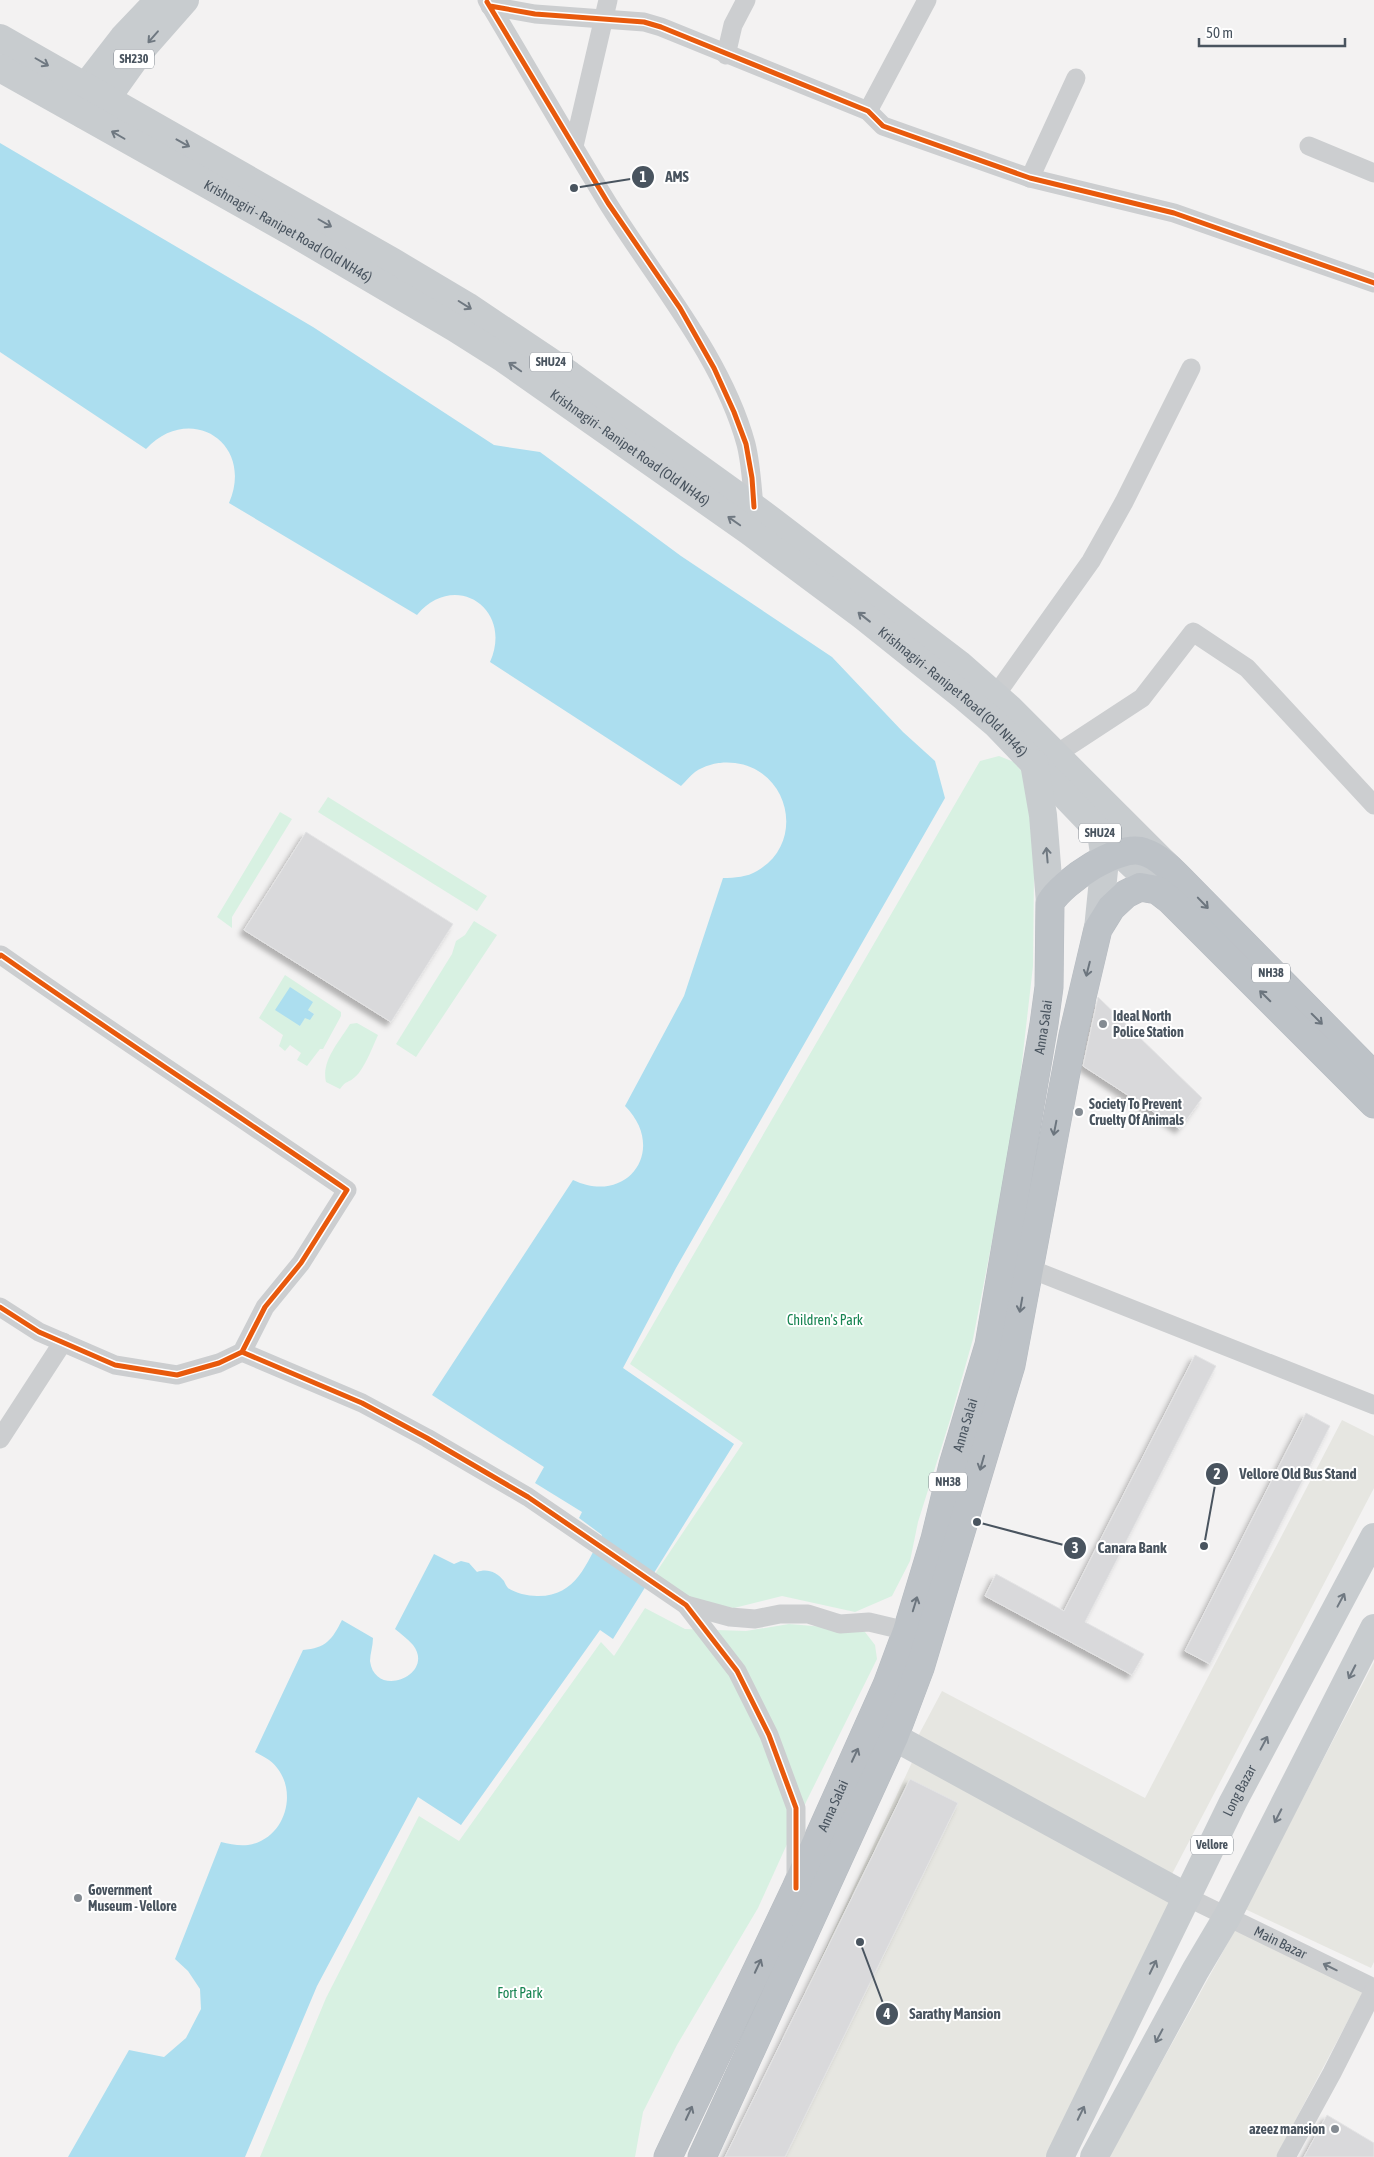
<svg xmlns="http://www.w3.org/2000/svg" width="1374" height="2157" viewBox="0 0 1374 2157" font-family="'Asap Condensed',sans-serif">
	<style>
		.commercial { fill: #e6e6e1 }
		.green { fill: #d8f1e2; fill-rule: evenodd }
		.water { fill: #acdeef }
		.building { fill: #d9d9db; stroke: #e4e4e5; filter: url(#shadow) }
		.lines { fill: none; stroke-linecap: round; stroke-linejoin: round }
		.highway-casing { stroke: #b7bcc2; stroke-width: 29 }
		.street { stroke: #ccced0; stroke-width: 19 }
		.primary { stroke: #c8cccf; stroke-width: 28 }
		.highway { stroke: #bdc2c7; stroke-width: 28 }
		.cycleway-casing { stroke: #fff; stroke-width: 8 }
		.cycleway { stroke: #e8590c; stroke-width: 5 }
		.oneway { stroke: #6f7881 }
		.oneway2 { stroke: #6c757e }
		.oneway3 { stroke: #707981 }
		.poi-dot { fill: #848b92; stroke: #fff; stroke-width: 2 }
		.labels { text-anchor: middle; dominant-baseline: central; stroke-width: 4; stroke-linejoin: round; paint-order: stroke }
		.shield { fill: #fff; stroke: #80878f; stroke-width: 1 }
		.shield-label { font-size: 12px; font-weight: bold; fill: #49545f }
		.street-label { font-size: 14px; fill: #49545f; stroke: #fff }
		.poi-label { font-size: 14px; font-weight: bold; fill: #49545f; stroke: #fff; text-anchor: start }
		.park-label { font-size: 14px; fill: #168451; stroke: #fff }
		.leader { fill: none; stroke: #49545f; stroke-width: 2 }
		.callout-dot { fill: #49545f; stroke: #fff; stroke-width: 2 }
		.mark-label { font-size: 15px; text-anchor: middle; font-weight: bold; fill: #fff }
		.callout-label { font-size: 15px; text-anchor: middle; font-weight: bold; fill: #49545f; stroke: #fff; stroke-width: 4; stroke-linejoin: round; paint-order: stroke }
	</style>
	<defs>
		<filter id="shadow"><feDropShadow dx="-4.5" dy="4.5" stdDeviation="2.5" flood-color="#0004"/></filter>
	</defs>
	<rect width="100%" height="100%" fill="#f3f2f2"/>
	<path class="commercial" d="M1342,1420L1374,1436V1488L1172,1874L916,1740L942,1691L1145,1798Z
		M1374,1662V1962L1371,1968L1245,1909Z
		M914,1758L1176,1902L1052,2157H728Z
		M1235,1930L1363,1992L1276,2157H1109Z"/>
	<path class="green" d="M999,756L1014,762L1029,780L1034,873L1033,966L1015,1123L973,1339L950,1420L918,1522L910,1561L892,1596L855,1612L782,1596L734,1608L690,1600L653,1577L743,1443L630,1364L980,761Z
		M328,797L487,896L477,911L318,812Z
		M280,812L292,819L232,917V928L217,917Z
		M474,921L497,935L416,1057L396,1044L452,954L456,941L465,935Z
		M285,975L341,1012V1016L323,1049H320L307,1066L297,1060L301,1053L290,1045L285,1051L279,1046L283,1035L259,1018ZM290,987L308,1010L314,1014L305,1017L300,1026Z
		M357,1023L378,1035C373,1046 364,1070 355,1077C349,1083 346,1080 340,1089L326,1082C321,1061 339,1042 350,1024Z
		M645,1608L685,1629L746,1631L789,1624L849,1629L865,1632L875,1645L877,1659L807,1800L758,1908L677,2045L643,2112L635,2157H260L326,1998L419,1816L459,1841L601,1642L614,1656Z"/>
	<path class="water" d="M0,143L313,327L494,445L540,452L681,556L832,657L903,732L935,761L945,798L676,1268L623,1368L734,1444L613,1639L600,1630L461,1825L418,1797L317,1986L245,2157H68L129,2050L164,2057L186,2038L201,2009L200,1989L188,1971L175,1959L221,1842C230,1844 238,1846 248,1845C288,1839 301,1784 269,1760C265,1757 260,1755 255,1752L303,1650C326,1648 332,1640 342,1620L373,1638C373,1646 370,1654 370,1661C375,1700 436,1675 413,1645C408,1639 401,1634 395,1629L434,1554L454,1564L461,1561L469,1563L477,1572C487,1568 497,1572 504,1581C505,1583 506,1586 508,1588C515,1593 528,1596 537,1596C576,1597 586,1564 602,1535L579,1518L582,1512L535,1483L544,1467L432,1395L573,1180C628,1206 668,1149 625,1106L684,996L723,878C735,878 747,877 757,871C806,843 790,770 735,763C722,761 706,764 695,772C690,776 685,782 681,786L490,662C514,608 454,570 417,615L229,503C255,443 190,402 146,449L0,352Z
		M290,987L313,1002L308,1010L314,1014L310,1020L305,1018L300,1026L275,1010Z"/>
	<path class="building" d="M306,832L453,924L391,1022L244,930Z
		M1098,997L1202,1098L1180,1129L1083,1066Z
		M1195,1355L1216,1366L1085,1622L1144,1654L1132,1675L985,1596L996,1574L1064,1611Z
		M1306,1413L1330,1426L1210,1664L1185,1651Z
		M910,1779L958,1803L785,2157H725Z
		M1327,2115L1374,2143V2157H1304Z"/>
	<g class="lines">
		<g class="highway-casing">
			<g id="highway">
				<path id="s4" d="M668,2157L796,1888L887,1685L907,1631L935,1539L953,1465L989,1345L1044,1024L1049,987L1050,903C1062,882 1119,843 1144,852C1160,857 1172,871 1184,883L1374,1076"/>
				<path d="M702,2157L894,1737L920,1668L1011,1365L1073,1035L1098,929L1111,908L1126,894L1140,887L1157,890L1170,900L1374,1104"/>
			</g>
		</g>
		<g class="street">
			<path d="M487,0C527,67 566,135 607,202C654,278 722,356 746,444C751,464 752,486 754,507"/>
			<path d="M490,6L535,14L644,22L661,27L868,111L883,126L1030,178L1174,213L1374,283"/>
			<path d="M726,55L733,25L746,0"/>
			<path d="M868,111L927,0"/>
			<path d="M574,146L608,0"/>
			<path d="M1309,146L1374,173"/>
			<path d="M1030,178L1076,78"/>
			<path d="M995,696L1091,561L1124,502L1191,368"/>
			<path d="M1055,755L1142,698L1193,632L1247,668L1374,805"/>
			<path d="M0,956L1,955C115,1035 232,1111 347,1190L301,1263L265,1307L242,1352L219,1363L177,1375L115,1365L39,1332L0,1307"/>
			<path d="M1028,1268L1374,1405"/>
			<path d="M242,1352L362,1403L427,1438L528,1497L686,1605L737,1671L769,1735L796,1808V1878"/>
			<path d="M0,1439L63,1342"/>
			<path d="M686,1605L730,1617L755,1619L780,1614H808L840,1624L869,1622L907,1631"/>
			<path id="s1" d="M1187,1897L1374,1988"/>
			<path d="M1286,2157L1332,2073L1374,1990"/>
		</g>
		<g class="primary">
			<path d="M159,0L123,38L85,87L82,99L84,115L101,106L141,50L185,0"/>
			<path d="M0,38L393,262L467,306L570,375L763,514L959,664L1009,708L1164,863"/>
			<path id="s2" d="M0,68L292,232L455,328L504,359L749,531L863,616L963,696L996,724L1120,853L1169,899"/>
			<path d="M1034,763L1043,815L1050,903"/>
			<path d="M1098,929L1105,860L1102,840"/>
			<path d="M894,1737L1187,1897"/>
			<path id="s3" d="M1060,2157L1233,1802L1374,1537"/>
			<path d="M1094,2157L1195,1971L1227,1917L1374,1628"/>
		</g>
		<use href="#highway" class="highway"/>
		<g class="cycleway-casing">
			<path id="cycleway" d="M487,2L608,203L680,308L714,368L734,412L746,444L752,478L754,507
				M490,6L535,14L644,22L661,27L868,111L883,126L1030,178L1174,213L1374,283
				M0,956L1,955C115,1035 232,1111 347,1190L301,1263L265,1307L242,1352L219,1363L177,1375L115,1365L39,1332L0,1307
				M242,1352L362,1403L427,1438L528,1497L686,1605L737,1671L769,1735L796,1808V1888"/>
		</g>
		<use href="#cycleway" class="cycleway"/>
	</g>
	<defs><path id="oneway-shaft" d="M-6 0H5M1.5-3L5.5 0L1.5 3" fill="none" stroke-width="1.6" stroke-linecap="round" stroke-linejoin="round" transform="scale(1.25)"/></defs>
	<g class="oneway">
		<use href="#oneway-shaft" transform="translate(153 37) rotate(131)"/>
		<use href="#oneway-shaft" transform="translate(42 62) rotate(30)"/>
		<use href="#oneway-shaft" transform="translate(118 135) rotate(-150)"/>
		<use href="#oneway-shaft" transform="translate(183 143) rotate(29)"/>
		<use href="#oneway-shaft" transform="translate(325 223) rotate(30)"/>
		<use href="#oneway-shaft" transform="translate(465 305) rotate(32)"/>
		<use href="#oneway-shaft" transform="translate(515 367) rotate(-145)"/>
		<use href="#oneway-shaft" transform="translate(734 521) rotate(-145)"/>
		<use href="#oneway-shaft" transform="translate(864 617) rotate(-142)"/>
		<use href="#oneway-shaft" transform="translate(1047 855) rotate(-95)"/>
		<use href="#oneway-shaft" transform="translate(1341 1600) rotate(-62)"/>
		<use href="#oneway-shaft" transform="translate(1352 1672) rotate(117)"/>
		<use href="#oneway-shaft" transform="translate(1264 1743) rotate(-62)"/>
		<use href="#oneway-shaft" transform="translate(1278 1816) rotate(117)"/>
		<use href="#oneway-shaft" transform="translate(1153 1967) rotate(-64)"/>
		<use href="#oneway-shaft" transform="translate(1159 2036) rotate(118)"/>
		<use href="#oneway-shaft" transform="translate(1081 2113) rotate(-64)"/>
	</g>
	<g class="oneway2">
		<use href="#oneway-shaft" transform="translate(1203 903) rotate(46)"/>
		<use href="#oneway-shaft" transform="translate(1088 969) rotate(104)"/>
		<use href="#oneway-shaft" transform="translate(1265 996) rotate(-135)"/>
		<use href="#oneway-shaft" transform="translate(1317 1019) rotate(45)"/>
		<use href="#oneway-shaft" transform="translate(1055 1128) rotate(101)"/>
		<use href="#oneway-shaft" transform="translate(1021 1305) rotate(100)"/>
		<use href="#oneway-shaft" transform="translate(982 1463) rotate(106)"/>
		<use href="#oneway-shaft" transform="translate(915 1604) rotate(-73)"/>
		<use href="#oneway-shaft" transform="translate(855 1755) rotate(-65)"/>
		<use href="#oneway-shaft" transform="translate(758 1966) rotate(-65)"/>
		<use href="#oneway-shaft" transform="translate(689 2113) rotate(-65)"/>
	</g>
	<use class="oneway3" href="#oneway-shaft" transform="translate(1330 1967) rotate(-154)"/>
	<g class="poi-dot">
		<circle cx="1103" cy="1024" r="5"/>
		<circle cx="1079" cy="1112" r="5"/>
		<circle cx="78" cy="1898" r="5"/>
		<circle cx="1335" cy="2129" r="5"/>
	</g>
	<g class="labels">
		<g class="shield">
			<rect x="114" y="49.5" width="40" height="19" rx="4"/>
			<rect x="530" y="352.5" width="42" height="19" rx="4"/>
			<rect x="1079" y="823.5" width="42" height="19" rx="4"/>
			<rect x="1252" y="963.5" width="38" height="19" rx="4"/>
			<rect x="929" y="1472.5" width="38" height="19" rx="4"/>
			<rect x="1191" y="1835.5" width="42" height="19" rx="4"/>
		</g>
		<g class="shield-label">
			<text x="134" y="59">SH230</text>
			<text x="551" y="362">SHU24</text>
			<text x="1100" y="833">SHU24</text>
			<text x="1271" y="973">NH38</text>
			<text x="948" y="1482">NH38</text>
			<text x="1212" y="1845">Vellore</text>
		</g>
		<g class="street-label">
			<text stroke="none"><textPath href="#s2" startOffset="331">Krishnagiri - Ranipet Road (Old NH46)</textPath></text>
			<text stroke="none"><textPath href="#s2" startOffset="736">Krishnagiri - Ranipet Road (Old NH46)</textPath></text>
			<text stroke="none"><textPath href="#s2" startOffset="1141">Krishnagiri - Ranipet Road (Old NH46)</textPath></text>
			<text stroke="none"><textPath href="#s4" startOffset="1198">Anna Salai</textPath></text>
			<text stroke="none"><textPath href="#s4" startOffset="792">Anna Salai</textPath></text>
			<text stroke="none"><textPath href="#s3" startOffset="408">Long Bazar</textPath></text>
			<text stroke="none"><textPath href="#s4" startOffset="388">Anna Salai</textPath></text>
			<text stroke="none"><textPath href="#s1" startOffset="104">Main Bazar</textPath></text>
		</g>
		<g class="poi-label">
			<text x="1113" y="1016">Ideal North<tspan x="1113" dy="16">Police Station</tspan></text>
			<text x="1089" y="1104">Society To Prevent<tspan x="1089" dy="16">Cruelty Of Animals</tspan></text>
			<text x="88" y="1890">Government<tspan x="88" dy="16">Museum - Vellore</tspan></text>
			<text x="1325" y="2129" text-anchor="end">azeez mansion</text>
		</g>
		<g class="park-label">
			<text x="825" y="1320">Children's Park</text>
			<text x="520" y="1993">Fort Park</text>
		</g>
	</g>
	<path class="leader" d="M574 188L643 177M1204 1546L1217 1474M977 1522L1075 1548M860 1942L887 2014"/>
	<g class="callout-dot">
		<circle cx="574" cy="188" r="5"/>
		<circle cx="1204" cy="1546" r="5"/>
		<circle cx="977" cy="1522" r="5"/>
		<circle cx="860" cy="1942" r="5"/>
		<circle cx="643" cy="177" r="12"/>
		<circle cx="1217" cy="1474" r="12"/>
		<circle cx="1075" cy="1548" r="12"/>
		<circle cx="887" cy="2014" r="12"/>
	</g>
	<g class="mark-label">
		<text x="643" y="182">1</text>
		<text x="1217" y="1479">2</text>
		<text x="1075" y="1553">3</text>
		<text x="887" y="2019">4</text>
	</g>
	<g class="callout-label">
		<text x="677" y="182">AMS</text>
		<text x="1298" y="1479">Vellore Old Bus Stand</text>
		<text x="1132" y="1553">Canara Bank</text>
		<text x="955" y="2019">Sarathy Mansion</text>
	</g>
	<path d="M1199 38v8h146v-8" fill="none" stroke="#49545f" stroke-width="2.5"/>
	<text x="1206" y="38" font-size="15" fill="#49545f" stroke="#ffffff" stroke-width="4" paint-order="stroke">50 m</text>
</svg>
